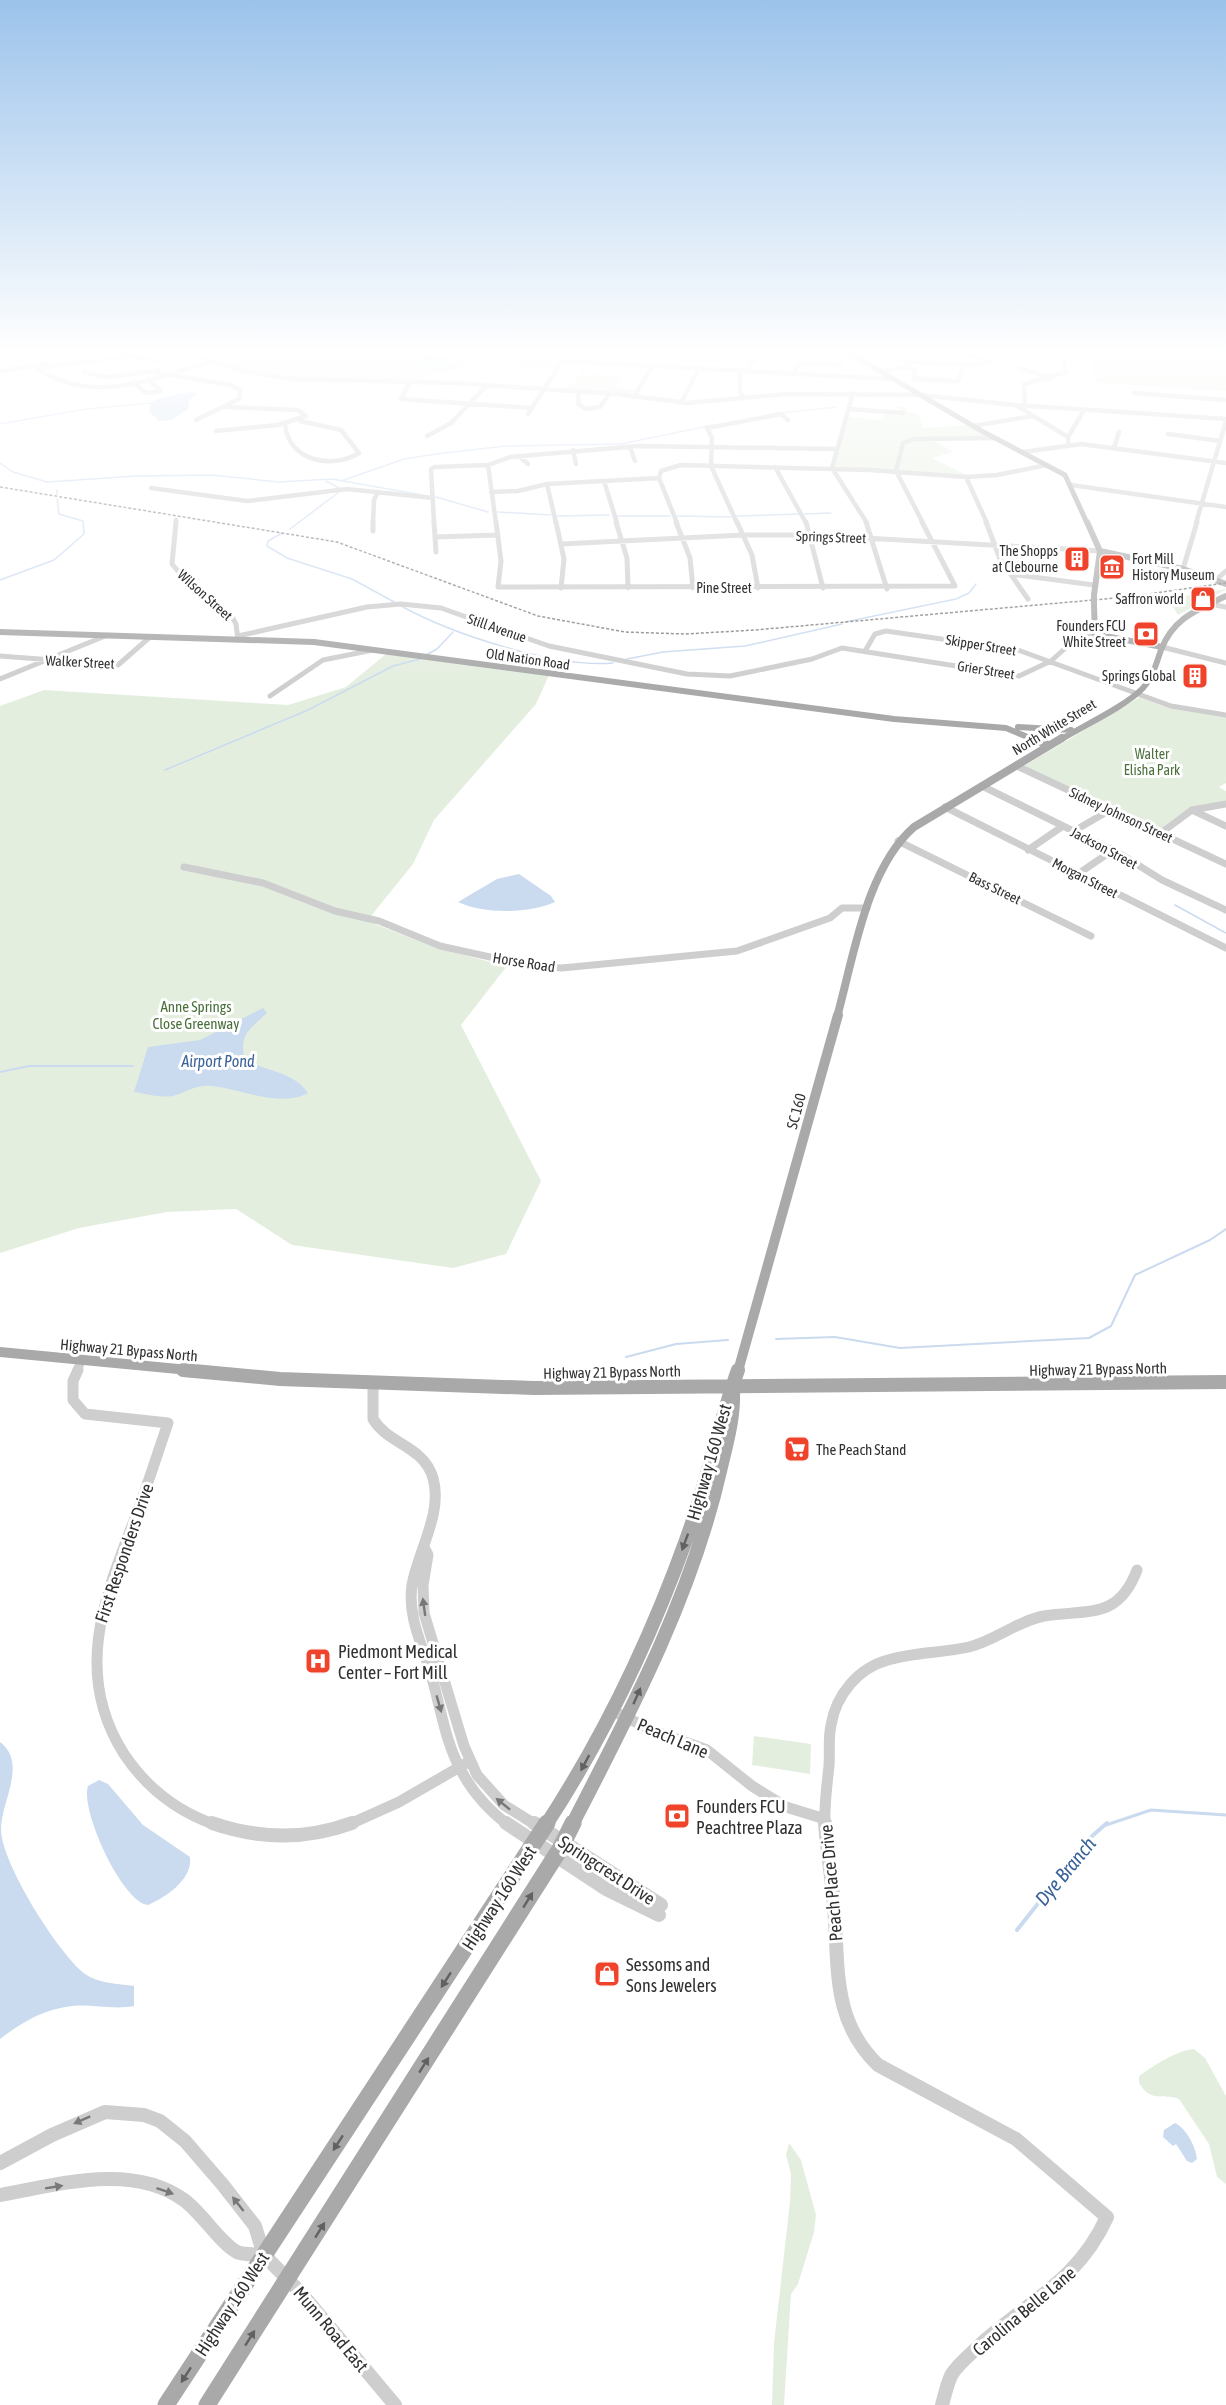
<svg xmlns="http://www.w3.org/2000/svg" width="1226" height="2405" viewBox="0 0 1226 2405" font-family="'Asap Condensed',sans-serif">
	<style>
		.green { fill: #e4eedf }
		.water { fill: #cadaef }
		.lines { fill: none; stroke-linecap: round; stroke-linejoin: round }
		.stream-far3 { stroke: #cadaef; stroke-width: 1.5 }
		.stream-far2 { stroke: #cadaef; stroke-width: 2 }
		.stream-far1 { stroke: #cadaef; stroke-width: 3 }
		.stream { stroke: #cadaef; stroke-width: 4 }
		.minor-far5 { stroke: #cecece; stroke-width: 4.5 }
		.minor-far4 { stroke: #cecece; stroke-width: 5 }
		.minor-far3 { stroke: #cecece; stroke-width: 7 }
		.minor-far2 { stroke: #cecece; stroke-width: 9 }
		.minor-far1 { stroke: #cecece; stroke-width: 11 }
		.minor { stroke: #cecece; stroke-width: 14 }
		.major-far5 { stroke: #a9a9a9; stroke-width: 5 }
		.major-far4 { stroke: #a9a9a9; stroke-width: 6 }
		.major-far3 { stroke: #a9a9a9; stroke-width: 8 }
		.major-far2 { stroke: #a9a9a9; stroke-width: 10 }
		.major-far1 { stroke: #a9a9a9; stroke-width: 14 }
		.major { stroke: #a9a9a9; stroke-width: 17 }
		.rail { stroke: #868686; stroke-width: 1.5; stroke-dasharray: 3 2; stroke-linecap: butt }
		.major-bridge { stroke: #a9a9a9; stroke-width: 6 }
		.oneway { fill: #616161 }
		.oneway2 { fill: #787878 }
		.labels { text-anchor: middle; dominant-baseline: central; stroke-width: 6; stroke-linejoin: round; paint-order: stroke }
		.far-street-label { font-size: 14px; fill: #313131; stroke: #fff }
		.far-poi-label { font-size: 14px; fill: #313131; stroke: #fff; text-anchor: end }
		.far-park-label { font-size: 14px; fill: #4a703b; stroke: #fff }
		.street-label { font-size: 15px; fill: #313131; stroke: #fff }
		.park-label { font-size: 15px; fill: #4a703b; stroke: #fff }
		.poi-label { font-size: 15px; fill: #313131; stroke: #fff; text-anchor: start }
		.water-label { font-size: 16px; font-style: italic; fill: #396299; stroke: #fff }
		.near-street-label { font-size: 18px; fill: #313131; stroke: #fff }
		.near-poi-label { font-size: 18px; fill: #313131; stroke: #fff; text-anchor: start }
		.near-water-label { font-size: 20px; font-style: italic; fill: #396299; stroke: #fff }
	</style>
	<rect width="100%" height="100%" fill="#fff"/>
	<path class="green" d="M193,354H498L410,382L301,380L259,375Z
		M528,354H563L555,369L520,368Z
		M1091,354H1226V391L1098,383L1095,381Z
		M586,363H589L584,373L623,375L616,388L637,390L633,396L566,391L570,383H575Z
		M898,406L906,407L907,412L918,413L923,428L970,425L990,436L930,439L953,452L932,458L968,476L833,468L847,417L883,420L884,412L897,413Z
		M1225,590L1178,615L1168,599L1225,589Z
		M386,654L549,675L536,704L434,820L413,864L367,921L436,948L507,966L461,1025L541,1181L506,1254L453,1268L292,1245L236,1209L167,1212L79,1228L0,1253V706L44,690L288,705L346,687Z
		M1140,697L1226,716V783L1219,787L1226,791V801L1193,807L1164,828H1156L1024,766Z
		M754,1736L811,1744L810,1774L752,1765Z
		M1194,2049L1205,2058L1226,2096V2184L1217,2177L1209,2144L1179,2099C1166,2093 1151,2104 1139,2083V2076C1155,2065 1175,2051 1194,2049Z
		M789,2143L801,2160L816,2215L814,2232L798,2284L791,2294L784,2405H772L774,2343L790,2202L791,2174L786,2155Z"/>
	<path class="water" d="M428,354L447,358L457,365L458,369L438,372L412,366Z
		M190,392L198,393L189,401L188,409L172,420L159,421L149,411L151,403L157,399Z
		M519,874L551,896L555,902C529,914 483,914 458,902L497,879Z
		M263,1008L267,1013C250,1029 238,1035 245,1060C264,1070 296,1073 308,1093C280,1108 241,1089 212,1086C198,1084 188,1091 176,1095C164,1099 146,1094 134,1092L148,1047L200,1040Z
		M0,1742C28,1763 1,1802 1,1829C1,1863 58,1953 85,1974C97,1983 119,1984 134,1986V2006C113,2010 93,2004 72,2006C44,2009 22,2022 0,2039Z
		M99,1780L108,1784L143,1825L190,1857C193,1879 166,1897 148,1905C122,1902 80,1810 88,1786Z
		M1175,2123C1186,2128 1196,2147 1197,2159L1192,2163L1187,2161L1176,2144L1173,2146L1163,2137L1164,2130Z"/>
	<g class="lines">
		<path class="stream-far3" d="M375,354L418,361
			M606,354L658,359L752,361
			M780,413L837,407
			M0,424L86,409L151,403
			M0,463L13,472L47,482L136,476L212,475L279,482L332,479L422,495
			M326,481L339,488
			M341,481L404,459L436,454L506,446L621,444L713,425
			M57,490V494
			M436,497L488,512
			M498,512L551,515
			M805,514L831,513
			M557,516L609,515
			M617,516H670
			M677,516L731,517
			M737,516L799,514
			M290,529L339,492
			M282,533L268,541L267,546L287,558L352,579L396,603
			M0,580L54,560L84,534L83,521L59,514L57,499
			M401,606C452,634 555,668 613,663
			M845,622L956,599L969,593L976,584
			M426,655L437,649L453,632
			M627,659L663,652L745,646L842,624
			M165,770L308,710L393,666L420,659
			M1175,905L1226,933"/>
		<path class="stream-far2" d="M0,1072L29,1066H133
			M776,1339L835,1337L900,1348L1089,1338L1111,1326L1135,1275L1210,1240L1226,1229
			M626,1357L676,1344L728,1340"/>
		<path class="stream-far1" d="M1106,1825L1151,1810L1226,1815"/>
		<path class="stream" d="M1017,1930L1091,1837L1107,1823"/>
		<path class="minor-far5" d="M193,354L241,371L291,379L455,383L616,394L688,403L787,394L921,395L1015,405L1226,419
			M909,362L974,365L989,361L968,354
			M48,363L52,366L41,369L34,366Z
			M51,366L131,356L157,360
			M905,367L915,369L914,379L958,381L964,364
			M37,368C94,407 154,377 214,361
			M1019,368L1051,378
			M740,370V392L743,396
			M0,371L35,366
			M748,371L750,364L755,361
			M84,372L106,377L158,371
			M153,372L230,385L240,390L239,399L196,420
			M881,372L905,367L910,354
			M793,373L800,363L841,365
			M133,382L146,393L161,391L148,379
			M410,382L401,399L532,408
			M579,392L578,404L586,409L600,407L609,394
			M853,393L832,468L867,523
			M1134,393L1226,400
			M634,397L652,366
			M681,403L699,368
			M1017,406L1068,437
			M1025,406L1024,384L1066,372L1062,354
			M849,409L903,413
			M528,414L562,361L892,379
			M285,424C288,461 332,470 359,453L341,430L300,421
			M973,426L1033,416
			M216,431L278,425L306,416L298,410L226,407
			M1168,434L1220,441
			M427,436L451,423L486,386
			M1068,443V437L1084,410
			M630,447L635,461
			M1114,448L1119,432
			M573,450L576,464
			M1023,452L1081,444L1226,463
			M519,456L528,464
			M488,465L496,523
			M775,467L806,523
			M966,477L987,523
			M659,478L661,471L681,465L870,470L966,477L997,475L1047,465
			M659,478L677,523
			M604,481L617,523
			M547,484L556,523
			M1071,485L1226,507
			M151,488L247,501L347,489L433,498
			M491,492L518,491L547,484L659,478
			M176,523V520
			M373,523L374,500L378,492
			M434,523L431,469L435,467L488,465L510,457L638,446L837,449
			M737,523L711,466L712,438L707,428L781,414L788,420
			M923,523L896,471L903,443L914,439L995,438
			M1196,523L1226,421"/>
		<path class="minor-far4" d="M176,522L172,564L182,576L231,615L236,624L238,640
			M434,522L436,552
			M496,522L501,561L498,587L955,586L922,522
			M556,522L564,559L561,588
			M616,522L627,558L628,588
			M676,522L690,558L693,588
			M737,522L752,555L758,588
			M806,522L823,588
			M866,522L887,589
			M986,522L1000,559L1028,599
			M373,531V522
			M436,537L497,535
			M561,544L743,535H810L1100,551
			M1183,569L1197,522
			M1011,574L1094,585
			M1217,579L1226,571
			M1209,604L1226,607
			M238,636L367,607L401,604L441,608L549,646L687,674L730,676L812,659L842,648L1019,676L1051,661L1071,643L1095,634
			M1162,647L1226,663
			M865,651L875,634L886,631L1018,650L1171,706L1226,715
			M0,656L118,665L150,637
			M0,679L105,636
			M270,696L323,660L373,650"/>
		<path class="minor-far3" d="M1017,766L1226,864
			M982,786L1122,855L1162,880L1226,910
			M945,807L1226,948
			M1192,810L1226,826
			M1074,831L1110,810
			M1161,833L1192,810L1226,804
			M898,841L1091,936
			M1028,850L1063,826
			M184,867L263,883L335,911L379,921L440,946L531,966L562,968L737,951L830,918L842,908H867
			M1078,874L1113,850"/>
		<path class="minor-far2" d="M77,1371L81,1361"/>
		<path class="minor-far1" d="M78,1370L73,1381V1400L85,1414L168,1423C157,1455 147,1487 135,1518C104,1598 73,1674 124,1754C146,1787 178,1812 216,1825
			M373,1383V1419C389,1445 424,1446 433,1478C443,1513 418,1551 412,1585C407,1618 424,1648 432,1678C441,1710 446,1745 463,1774C474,1794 490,1811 508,1825
			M424,1547L428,1555L423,1585L424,1613L464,1746L477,1775L504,1805L536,1825
			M613,1711L654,1731L707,1750L752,1786L786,1807L825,1819
			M348,1825L399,1802L470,1761
			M825,1825C824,1805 827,1785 829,1766C830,1752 828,1738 831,1725C836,1695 858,1668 888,1660C914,1652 942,1653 969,1647C995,1641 1017,1621 1044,1616C1089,1609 1118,1620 1137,1570"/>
		<path class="minor" d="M212,1823C258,1839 306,1840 352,1823
			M506,1823L606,1889L659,1915
			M534,1823L661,1905
			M825,1823C827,1851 832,1878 834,1906C839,1965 831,2020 878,2065L1016,2139L1107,2217C1078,2281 1030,2300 981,2344C972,2353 959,2363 952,2374C947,2383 945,2395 942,2405
			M0,2163L52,2135L105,2112L144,2115L160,2121L185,2141L223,2185L255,2226L264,2255L301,2293L395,2405
			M0,2195C57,2185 132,2162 184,2200C201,2212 221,2244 237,2252C244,2255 256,2254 264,2255"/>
		<path class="major-far5" d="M851,354L980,430L1065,475L1087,523"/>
		<path class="major-far4" d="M1087,522L1100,551
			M1100,551L1183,569L1226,584
			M1094,595L1100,551
			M1094,605L1095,634L1162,647
			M0,632L314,642L894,719L1006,728L1035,740
			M1018,727L1071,730
			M1060,740C1083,726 1126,706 1143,688C1153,677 1156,664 1161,650C1173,618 1197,610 1226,596"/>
		<path class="major-far3" d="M1031,738L1048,745
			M837,1017C854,956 866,869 914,827L1062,738"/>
		<path class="major-far2" d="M0,1352L199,1371
			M738,1371L838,1015"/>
		<path class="major-far1" d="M183,1370L280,1379L534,1388L1226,1382
			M546,1825C604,1736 650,1640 686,1540C707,1484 718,1425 738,1370
			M572,1825C631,1711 693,1593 721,1467C727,1442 734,1417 733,1391"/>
		<path class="major" d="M166,2405L547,1823
			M207,2405L560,1849L573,1823"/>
		<path class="rail" d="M0,487L337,542L538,616L625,632L685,634L755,630L1127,597L1226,583"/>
		<path class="major-bridge" d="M1094,595V605"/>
	</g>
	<defs><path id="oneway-solid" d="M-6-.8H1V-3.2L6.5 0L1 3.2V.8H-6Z" transform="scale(1.5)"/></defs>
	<g class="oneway">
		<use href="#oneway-solid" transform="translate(685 1542) rotate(110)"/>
		<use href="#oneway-solid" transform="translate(637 1696) rotate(-66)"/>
		<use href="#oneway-solid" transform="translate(585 1763) rotate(118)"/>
		<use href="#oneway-solid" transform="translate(528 1900) rotate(-58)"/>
		<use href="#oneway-solid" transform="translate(446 1980) rotate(123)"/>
		<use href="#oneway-solid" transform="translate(424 2065) rotate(-58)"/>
		<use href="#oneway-solid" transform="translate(338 2143) rotate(123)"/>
		<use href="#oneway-solid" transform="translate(320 2230) rotate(-58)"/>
		<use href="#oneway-solid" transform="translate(250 2338) rotate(-58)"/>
		<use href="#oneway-solid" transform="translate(186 2375) rotate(123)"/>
	</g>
	<g class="oneway2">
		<use href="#oneway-solid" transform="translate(424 1607) rotate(-98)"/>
		<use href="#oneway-solid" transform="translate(439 1704) rotate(74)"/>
		<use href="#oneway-solid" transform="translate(503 1804) rotate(-141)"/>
		<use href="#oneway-solid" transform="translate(82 2120) rotate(156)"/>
		<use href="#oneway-solid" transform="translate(54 2187) rotate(-9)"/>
		<use href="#oneway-solid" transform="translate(165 2191) rotate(19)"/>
		<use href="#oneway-solid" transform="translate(238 2204) rotate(-128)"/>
	</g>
	<linearGradient id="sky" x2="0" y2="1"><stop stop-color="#9cc3eb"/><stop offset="0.51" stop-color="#fff"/><stop offset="1" stop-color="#fff" stop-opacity="0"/></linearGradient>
	<rect width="1226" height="690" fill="url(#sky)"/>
	<defs>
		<g id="building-square" transform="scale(1.35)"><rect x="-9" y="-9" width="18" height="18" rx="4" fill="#ef432c" stroke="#fff"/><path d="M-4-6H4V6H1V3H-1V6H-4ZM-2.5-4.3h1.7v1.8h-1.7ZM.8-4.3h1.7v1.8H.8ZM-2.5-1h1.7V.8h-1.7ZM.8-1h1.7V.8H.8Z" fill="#fff"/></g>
		<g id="museum-square" transform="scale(1.35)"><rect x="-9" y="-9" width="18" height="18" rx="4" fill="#ef432c" stroke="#fff"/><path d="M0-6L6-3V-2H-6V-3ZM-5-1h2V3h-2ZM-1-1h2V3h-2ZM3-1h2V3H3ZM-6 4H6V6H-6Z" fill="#fff"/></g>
		<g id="shop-square" transform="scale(1.35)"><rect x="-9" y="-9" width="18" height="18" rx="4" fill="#ef432c" stroke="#fff"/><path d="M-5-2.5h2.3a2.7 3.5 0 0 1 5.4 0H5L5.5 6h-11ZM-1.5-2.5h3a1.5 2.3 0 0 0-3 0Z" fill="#fff"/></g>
		<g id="bank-square" transform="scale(1.35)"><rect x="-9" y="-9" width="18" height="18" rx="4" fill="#ef432c" stroke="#fff"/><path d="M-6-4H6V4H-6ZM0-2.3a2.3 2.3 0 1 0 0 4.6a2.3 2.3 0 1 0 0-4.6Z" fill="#fff"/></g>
		<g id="supermarket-square" transform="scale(1.35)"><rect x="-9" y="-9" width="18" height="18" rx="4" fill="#ef432c" stroke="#fff"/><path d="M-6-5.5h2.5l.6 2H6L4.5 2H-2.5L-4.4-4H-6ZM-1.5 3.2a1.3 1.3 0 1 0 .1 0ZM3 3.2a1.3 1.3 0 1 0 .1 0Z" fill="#fff"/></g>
		<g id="hospital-square" transform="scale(1.35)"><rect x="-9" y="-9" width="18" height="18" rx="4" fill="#ef432c" stroke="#fff"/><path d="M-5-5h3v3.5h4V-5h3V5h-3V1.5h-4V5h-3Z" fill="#fff"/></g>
	</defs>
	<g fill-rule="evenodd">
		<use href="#building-square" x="1077" y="559"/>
		<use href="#museum-square" x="1112" y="567"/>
		<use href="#shop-square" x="1203" y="599"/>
		<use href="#bank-square" x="1146" y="634"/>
		<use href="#building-square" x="1195" y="676"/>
		<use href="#supermarket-square" x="797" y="1449"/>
		<use href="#hospital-square" x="318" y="1661"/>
		<use href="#bank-square" x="677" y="1816"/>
		<use href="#shop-square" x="607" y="1974"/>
	</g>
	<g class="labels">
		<g class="far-street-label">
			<text transform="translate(831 537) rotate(2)">Springs Street</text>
			<text x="724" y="588">Pine Street</text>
			<text transform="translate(205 595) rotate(42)">Wilson Street</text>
			<text transform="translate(497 628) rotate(19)">Still Avenue</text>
			<text transform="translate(981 645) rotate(9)">Skipper Street</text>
			<text transform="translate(528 659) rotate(8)">Old Nation Road</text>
			<text transform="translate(80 662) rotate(3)">Walker Street</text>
			<text transform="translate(986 670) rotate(9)">Grier Street</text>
			<text transform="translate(1054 727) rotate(-31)">North White Street</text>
			<text transform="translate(1121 815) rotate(25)">Sidney Johnson Street</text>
			<text transform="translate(1104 848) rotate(28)">Jackson Street</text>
			<text transform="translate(1085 878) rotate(27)">Morgan Street</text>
			<text transform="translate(995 888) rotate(26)">Bass Street</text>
		</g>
		<g class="far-poi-label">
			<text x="1058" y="551">The Shopps<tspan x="1058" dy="16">at Clebourne</tspan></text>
			<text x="1132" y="559" text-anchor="start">Fort Mill<tspan x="1132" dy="16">History Museum</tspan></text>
			<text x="1184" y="599">Saffron world</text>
			<text x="1126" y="626">Founders FCU<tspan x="1126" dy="16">White Street</tspan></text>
			<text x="1176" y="676">Springs Global</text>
		</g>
		<g class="far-park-label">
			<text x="1152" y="754">Walter<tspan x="1152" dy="16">Elisha Park</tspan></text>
		</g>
		<g class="street-label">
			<text transform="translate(524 962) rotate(9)">Horse Road</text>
			<text transform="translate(796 1111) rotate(-75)">SC 160</text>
			<text transform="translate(129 1350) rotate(5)">Highway 21 Bypass North</text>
			<text transform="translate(1098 1369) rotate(-1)">Highway 21 Bypass North</text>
			<text transform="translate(612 1372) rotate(-1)">Highway 21 Bypass North</text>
		</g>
		<g class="park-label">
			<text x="196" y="1006">Anne Springs<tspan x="196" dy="17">Close Greenway</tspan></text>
		</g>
		<g class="poi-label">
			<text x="816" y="1449">The Peach Stand</text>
		</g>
		<g class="water-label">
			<text x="218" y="1061">Airport Pond</text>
		</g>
		<g class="near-street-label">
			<text transform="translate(709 1462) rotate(-74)">Highway 160 West</text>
			<text transform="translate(124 1553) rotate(-71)">First Responders Drive</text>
			<text transform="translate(673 1738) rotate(23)">Peach Lane</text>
			<text transform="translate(607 1870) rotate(33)">Springcrest Drive</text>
			<text transform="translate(831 1883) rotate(-95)">Peach Place Drive</text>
			<text transform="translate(499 1898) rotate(-57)">Highway 160 West</text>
			<text transform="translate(232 2304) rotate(-57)">Highway 160 West</text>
			<text transform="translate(1024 2311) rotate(-40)">Carolina Belle Lane</text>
			<text transform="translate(331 2329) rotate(50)">Munn Road East</text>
		</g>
		<g class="near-poi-label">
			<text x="338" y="1651">Piedmont Medical<tspan x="338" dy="21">Center – Fort Mill</tspan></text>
			<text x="696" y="1806">Founders FCU<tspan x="696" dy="21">Peachtree Plaza</tspan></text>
			<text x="626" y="1964">Sessoms and<tspan x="626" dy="21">Sons Jewelers</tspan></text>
		</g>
		<g class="near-water-label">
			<text transform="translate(1065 1871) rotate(-50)">Dye Branch</text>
		</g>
	</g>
</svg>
